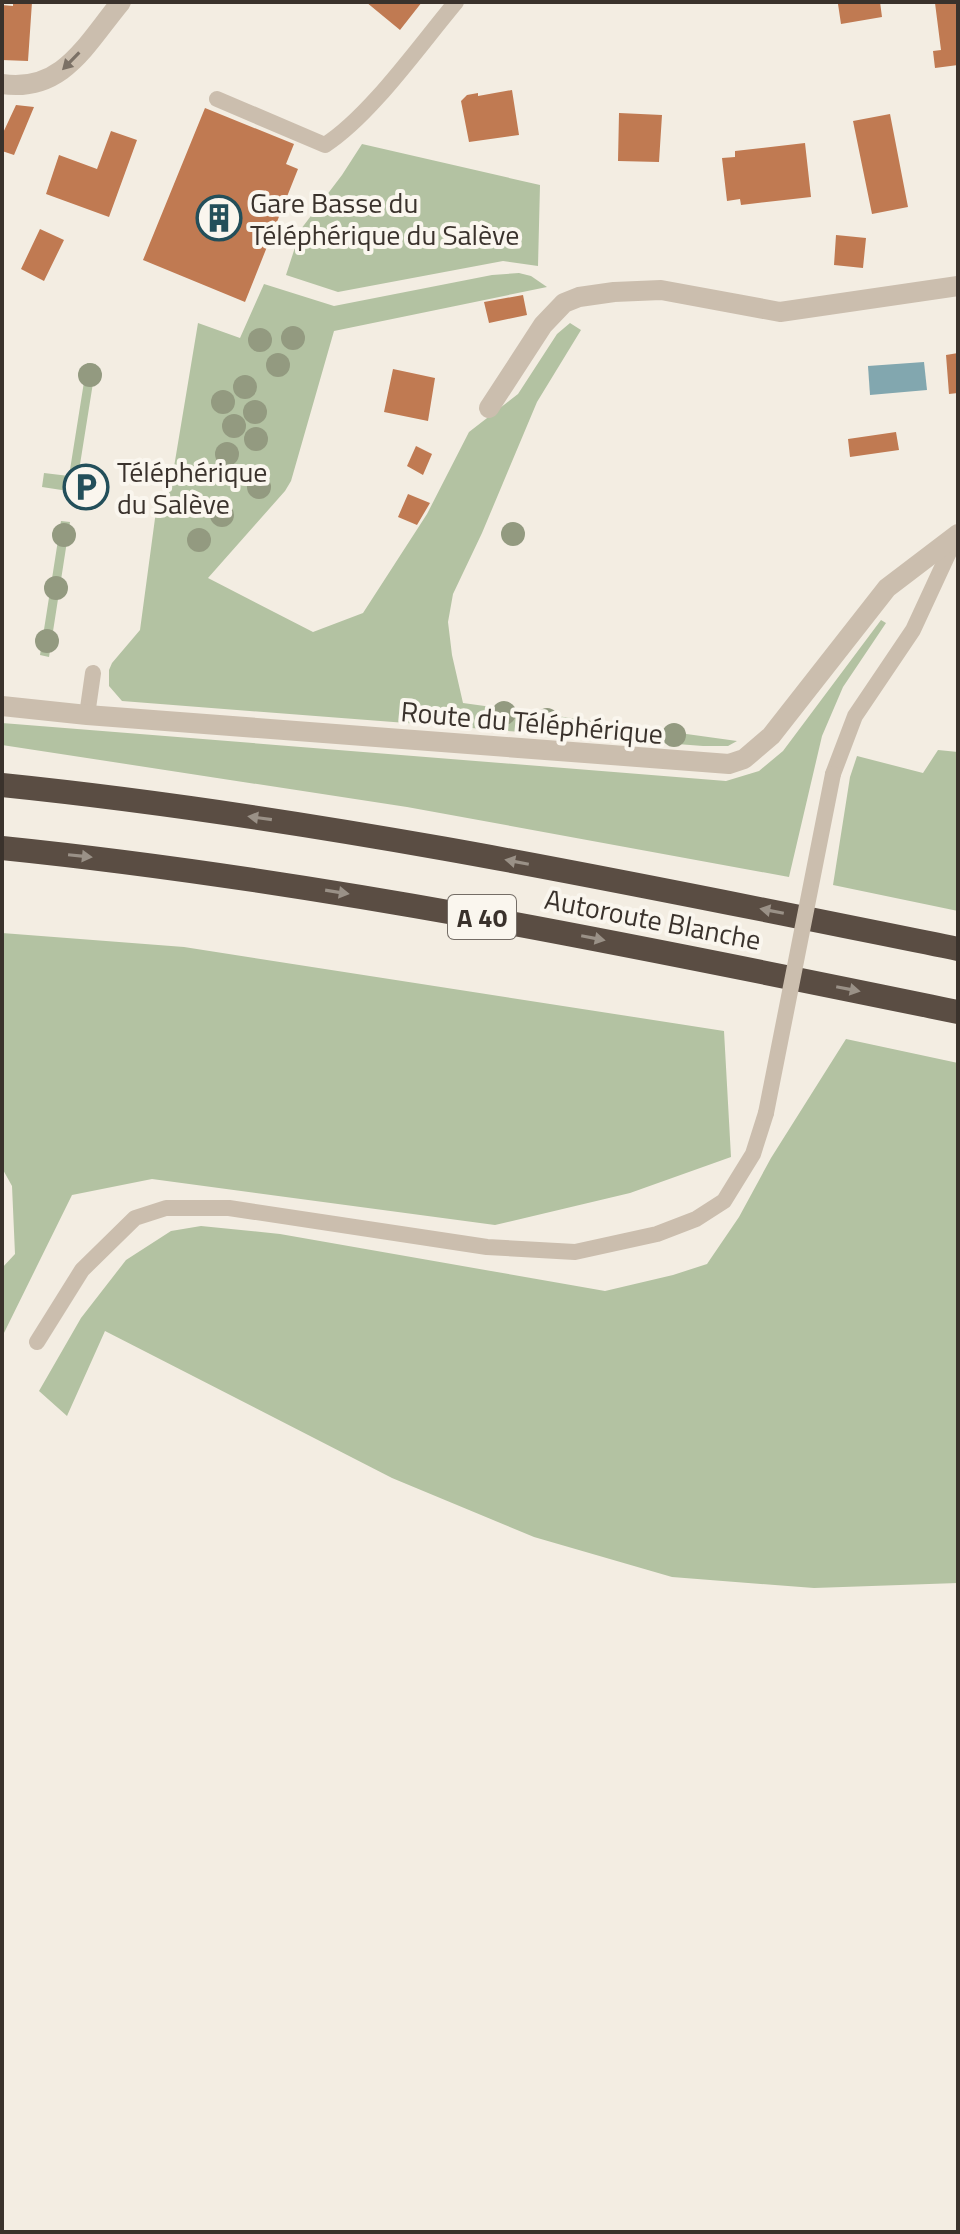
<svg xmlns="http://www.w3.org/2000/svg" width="960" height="2234" viewBox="0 0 960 2234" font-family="'Titillium Web',sans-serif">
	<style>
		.green { fill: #b3c2a2 }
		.water { fill: #82a7af }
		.building { fill: #c07a52 }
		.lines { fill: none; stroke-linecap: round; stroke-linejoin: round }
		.lane { stroke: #cbbeae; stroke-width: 16 }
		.street { stroke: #cbbeae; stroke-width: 20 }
		.highway { stroke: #5a4d43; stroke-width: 24 }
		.lane-bridge { stroke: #cbbeae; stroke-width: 16 }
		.tree { fill: #939a80 }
		.oneway { fill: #7b7166 }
		.oneway2 { fill: #9a9187 }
		.labels { text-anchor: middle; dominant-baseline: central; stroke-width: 8; stroke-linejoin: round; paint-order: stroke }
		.shield { fill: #faf6ee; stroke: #746d66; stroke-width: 2 }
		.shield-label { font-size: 26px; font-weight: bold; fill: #3a322c }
		.poi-label { font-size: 28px; fill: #3a322c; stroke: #faf6ee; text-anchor: start }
		.street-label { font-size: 28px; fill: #3a322c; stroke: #faf6ee }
	</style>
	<rect width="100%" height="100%" fill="#f3ede2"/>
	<path class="green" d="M362,144L540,185L538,266L503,261L338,292L286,275L301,229L342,175Z
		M519,273L531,276L547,287L334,331L291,481L285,491L208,578L313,632L363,613L427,514L469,432L518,394L557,334L570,323L581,330L537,402L482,533L453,594L448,622L452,655L463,703L737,741L728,746H703L122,701L109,686V670L112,663L140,630L156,511L170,491L198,323L240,338L264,284L334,306L492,275Z
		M87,363L96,364L78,477L103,481L101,496L42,487L44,473L69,476Z
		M61,521L70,522L49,657L40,655Z
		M881,620L886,623L843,687L822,736L789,877L407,807L2,745V723L726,781L759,771L783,751Z
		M938,750L958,752V911L833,885L850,777L857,756L923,773Z
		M2,933L184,947L724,1031L731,1157L630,1193L495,1225L152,1179L72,1195L2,1337V1268L15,1254L12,1186L2,1168Z
		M846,1039L958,1063V1583L814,1588L672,1577L534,1537L392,1478L105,1331L67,1416L39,1391L81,1318L126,1260L171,1231L201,1226L280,1234L605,1291L673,1275L707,1264L739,1217L771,1158Z"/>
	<path class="water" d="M924,362L927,390L870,395L868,366Z"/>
	<path class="building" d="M13,2H32L28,61L2,60V5L13,6Z
		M366,2H422L400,30Z
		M848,2H880L882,17L841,24L838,4Z
		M958,2V65L935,68L933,51L941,50L935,3Z
		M512,90L519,135L469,142L461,101L467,95L478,93V96Z
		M16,105L34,107L14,155L2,151V135Z
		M205,108L294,144L286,164L298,169L245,302L143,260Z
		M619,113L662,115L659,162L618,161Z
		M890,114L908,207L872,214L853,121Z
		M111,131L137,140L109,217L46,194L59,155L97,169Z
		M805,143L811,197L741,205L740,199L727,201L722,158L735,157V151Z
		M40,229L64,240L44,281L21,269Z
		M836,235L866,238L863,268L834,265Z
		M523,295L527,315L489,323L484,302Z
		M958,353V393L949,394L946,355Z
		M393,369L435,378L428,421L384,412Z
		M896,432L899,450L850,457L848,439Z
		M416,446L432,454L423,475L407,466Z
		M408,494L430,503L417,525L398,517Z"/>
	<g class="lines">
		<path class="lane" d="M217,99L325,145C371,115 419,46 456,2
			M87,715L93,673
			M833,774L855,716L913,630L957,535
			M37,1342L82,1270L135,1218L166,1208H229L487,1247L575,1252L657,1234L696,1219L724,1201L753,1154L766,1113"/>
		<path class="street" d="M2,84C63,93 86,44 121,2
			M489,408L543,325L564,303L579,297L614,292L661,290L780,312L958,286
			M2,706L87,715L729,764L744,759L771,736L887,588L958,534"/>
		<path class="highway" d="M2,785C324,818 641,885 958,949
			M2,848C324,881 641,947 958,1012"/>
		<path class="lane-bridge" d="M766,1113L833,774"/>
	</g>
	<g class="tree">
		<circle cx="293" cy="338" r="12"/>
		<circle cx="260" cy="340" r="12"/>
		<circle cx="278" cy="365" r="12"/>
		<circle cx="90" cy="375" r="12"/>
		<circle cx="245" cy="387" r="12"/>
		<circle cx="223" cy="402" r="12"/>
		<circle cx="255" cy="412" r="12"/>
		<circle cx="234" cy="426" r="12"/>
		<circle cx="256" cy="439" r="12"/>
		<circle cx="227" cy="454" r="12"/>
		<circle cx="259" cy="487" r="12"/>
		<circle cx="222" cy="515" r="12"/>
		<circle cx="513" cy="534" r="12"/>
		<circle cx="64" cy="535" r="12"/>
		<circle cx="199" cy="540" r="12"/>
		<circle cx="56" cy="588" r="12"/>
		<circle cx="47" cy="641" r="12"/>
		<circle cx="504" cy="713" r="12"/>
		<circle cx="547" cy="720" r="12"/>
		<circle cx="674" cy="735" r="12"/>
	</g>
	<defs><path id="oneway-solid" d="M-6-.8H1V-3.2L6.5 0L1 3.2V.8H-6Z" transform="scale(2)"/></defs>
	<use class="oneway" href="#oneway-solid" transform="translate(71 61) rotate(134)"/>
	<g class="oneway2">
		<use href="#oneway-solid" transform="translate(260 818) rotate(-172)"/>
		<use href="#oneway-solid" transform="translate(80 856) rotate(6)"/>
		<use href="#oneway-solid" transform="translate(517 862) rotate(-169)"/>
		<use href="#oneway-solid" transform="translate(337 892) rotate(9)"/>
		<use href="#oneway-solid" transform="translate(772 911) rotate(-169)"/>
		<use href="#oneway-solid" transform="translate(593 938) rotate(11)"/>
		<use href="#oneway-solid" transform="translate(848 989) rotate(11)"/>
	</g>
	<defs>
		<g id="building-ring" transform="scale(2.3)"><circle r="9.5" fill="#faf6ee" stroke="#234f5a" stroke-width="1.5"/><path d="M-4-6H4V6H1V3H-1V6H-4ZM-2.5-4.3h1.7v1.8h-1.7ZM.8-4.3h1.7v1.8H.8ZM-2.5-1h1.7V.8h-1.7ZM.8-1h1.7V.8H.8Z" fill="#234f5a"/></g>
		<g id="parking-ring" transform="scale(2.3)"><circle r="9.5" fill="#faf6ee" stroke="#234f5a" stroke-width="1.5"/><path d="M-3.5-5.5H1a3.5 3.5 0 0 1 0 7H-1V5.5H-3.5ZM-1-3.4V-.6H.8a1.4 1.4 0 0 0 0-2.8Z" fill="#234f5a"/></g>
	</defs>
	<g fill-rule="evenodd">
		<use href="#building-ring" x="219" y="218"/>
		<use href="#parking-ring" x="86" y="487"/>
	</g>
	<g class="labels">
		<rect class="shield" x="448" y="895" width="68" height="44" rx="6"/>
		<g class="shield-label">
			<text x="482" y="917">A 40</text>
		</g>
		<g class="poi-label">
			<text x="250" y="202">Gare Basse du<tspan x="250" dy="32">Téléphérique du Salève</tspan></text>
			<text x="117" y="471">Téléphérique<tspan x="117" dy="32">du Salève</tspan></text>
		</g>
		<g class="street-label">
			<text transform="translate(532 722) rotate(5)">Route du Téléphérique</text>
			<text transform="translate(653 919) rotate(11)">Autoroute Blanche</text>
		</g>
	</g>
	<rect width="960" height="2234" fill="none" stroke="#3a322c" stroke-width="8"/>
</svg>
